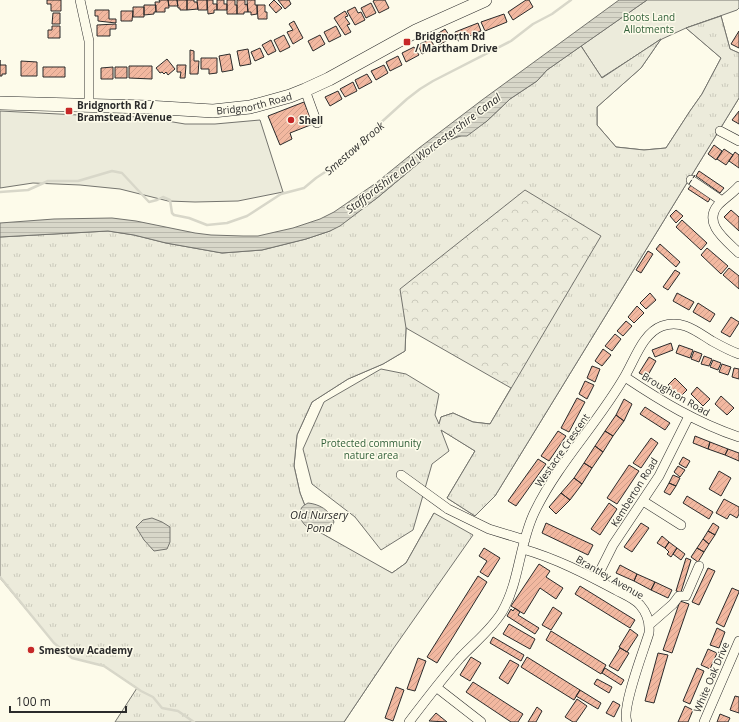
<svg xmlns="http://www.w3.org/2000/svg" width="739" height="722" viewBox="0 0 739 722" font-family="'Open Sans',sans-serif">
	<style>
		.green { fill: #ecebdb; stroke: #74746e }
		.forest { fill: url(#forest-crowns); stroke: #74746e }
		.park { fill: url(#park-tufts); stroke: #74746e }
		.water { fill: url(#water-rules); stroke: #74746e }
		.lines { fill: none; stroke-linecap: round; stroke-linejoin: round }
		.stream { stroke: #d8d7c9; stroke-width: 2.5 }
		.building { fill: url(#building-hatch); stroke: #2b2b2b }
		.minor-casing { stroke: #2b2b2b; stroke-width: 10 }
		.highway-casing { stroke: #2b2b2b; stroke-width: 14 }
		.minor { stroke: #fdfbea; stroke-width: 9 }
		.highway { stroke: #fdfbea; stroke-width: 13 }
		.fence { stroke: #2b2b2b; stroke-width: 1; stroke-dasharray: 5 2; stroke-linecap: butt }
		.poi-dot { fill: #c62828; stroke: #fdfbea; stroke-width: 1.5 }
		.labels { text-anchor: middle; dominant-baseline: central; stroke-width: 3; stroke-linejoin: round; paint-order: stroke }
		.park-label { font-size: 10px; fill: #34623c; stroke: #fdfbea }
		.poi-label { font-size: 10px; font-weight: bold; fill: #2b2b2b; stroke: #fdfbea; text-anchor: start }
		.street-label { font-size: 10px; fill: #2b2b2b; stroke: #fdfbea }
		.water-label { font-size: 11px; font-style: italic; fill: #2b2b2b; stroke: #fdfbea }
	</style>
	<defs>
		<pattern id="forest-crowns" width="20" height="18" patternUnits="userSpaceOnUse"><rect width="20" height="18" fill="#ecebdb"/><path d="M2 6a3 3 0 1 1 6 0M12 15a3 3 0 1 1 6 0" fill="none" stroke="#cbcabc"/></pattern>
		<pattern id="park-tufts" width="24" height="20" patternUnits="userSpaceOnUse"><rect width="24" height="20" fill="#ecebdb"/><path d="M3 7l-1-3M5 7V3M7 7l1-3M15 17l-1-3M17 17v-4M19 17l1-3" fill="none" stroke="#cbcabc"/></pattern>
		<pattern id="water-rules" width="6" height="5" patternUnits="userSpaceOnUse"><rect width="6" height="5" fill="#d8d7c9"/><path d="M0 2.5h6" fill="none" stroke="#bab9ad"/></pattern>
		<pattern id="building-hatch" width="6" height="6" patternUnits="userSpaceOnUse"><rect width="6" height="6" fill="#f2b8a0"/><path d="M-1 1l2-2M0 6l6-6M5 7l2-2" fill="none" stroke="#d09e8a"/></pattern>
	</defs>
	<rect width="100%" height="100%" fill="#fdfbea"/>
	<path class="green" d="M647,0H739V8L737,10L686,28L662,39L601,78L581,46Z
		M0,111L98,116L143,117L185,124H215L260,120L283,192L238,201L195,202L168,201L120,189L80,185L33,183L0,188Z"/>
	<path class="forest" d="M721,16L730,49L739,53V98L495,496L475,516L447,498L475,451L438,428L441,417L453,413L473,422L490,424L511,388L406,328L405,351L383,364L348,379L312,402L297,435L294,466L300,493L314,529L372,563L392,573L406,563L434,513L391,652L344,722L166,364L581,46L602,78L661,39L641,68L597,107V125L616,147L644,150L666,148L690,111L702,94L721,58L686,28Z"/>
	<path class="park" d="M721,16L730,49L739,53V98L495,496L475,516L447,498L475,451L441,430L449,451L432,464L413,530L381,550L355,517L312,484L303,449L324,402L381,369L406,374L439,394L435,415L439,424L441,417L453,413L473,422L490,424L601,236L525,190L400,289L406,328L405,351L383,364L348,379L312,402L297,435L294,466L300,493L314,529L392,573L406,563L434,513L473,535L391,652L344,722H115L137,688L104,666L72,658L54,643L0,578V237L108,231L134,235L166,243L222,253L262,250L306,239L330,231L377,198L444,142L463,135L487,121L510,99L537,81L547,70L581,46L602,78L661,39L641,68L597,107V125L616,147L644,150L666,148L690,111L702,94L721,58L686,28Z"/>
	<path class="water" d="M619,0H647L547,70L537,81L510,99L487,121L467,136H458L444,142L377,198L340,226L330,231L306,239L262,250L222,253L166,243L134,235L108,231L0,237V223L54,219L112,218L136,221L195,233L211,235L243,236H258L271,233L293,228L320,219L334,212L376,183L419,148L482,100Z
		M308,503C319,504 330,510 334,522L330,530C315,539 294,520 301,509C302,506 306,504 308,503Z
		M152,518L162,522L170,527V542L167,549L154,551L144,540L136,527L143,520Z"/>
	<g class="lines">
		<path class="stream" d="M0,192L28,190L48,181H78L112,171L122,173L149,202L157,200L163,197L170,200L172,213L174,215L189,218L207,225L227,223L247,216L281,194L304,188L316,178L345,159L366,139L376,127L407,99L420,89L433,81L511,41L533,24L552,14L571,0
			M0,577L54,643L72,658L104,666L141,691L153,697L162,708L178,711L194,722"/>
	</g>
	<path class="building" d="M47,0H61V11H51V4H47Z
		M159,0H168L169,8H165V12H156L155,2H160Z
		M168,0H177L178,6H169Z
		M177,0H187V10H180V8H178Z
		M187,0H194V2H197L198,9L187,10Z
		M197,0H207V10H198Z
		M207,0H213V4H217V10H214V13L208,14Z
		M217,0H224V4H227V10H217Z
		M227,0H235V5H237V14H227Z
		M237,0H245V5L247,4L248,12H244V14H237Z
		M247,0H255V5H257V14L251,15V12H248Z
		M274,0L282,8L276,13L269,5Z
		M278,0H289L291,4L285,9Z
		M375,0H385L389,8L379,13L373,1Z
		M526,0H529L533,7L513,20L508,12Z
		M371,3L376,13L366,18L361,8Z
		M144,5H156V12H154V14L144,15Z
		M257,5H265V12H267V19H258Z
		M133,7H144V17H133Z
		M355,7L358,13L361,12L365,20L355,25L347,11Z
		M95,10H109V19H116V23L98,21V16H95Z
		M121,11H133L132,21H121Z
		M345,11L348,16L345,17L350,24L347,25L351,32L345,35L334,18Z
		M53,13H60V24H52Z
		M504,14L507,22L485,31L481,22Z
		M294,21L303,38L293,44L287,32L293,30L289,24Z
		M478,23L481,31L458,41L455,32Z
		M116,24V29H110V36H97V25Z
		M52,26H60V38H48V30H52Z
		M336,26L341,36L329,42L324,32Z
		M445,29L451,38L439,45L434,36Z
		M739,31V48L731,44Z
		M284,35L290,47L280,52L274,40Z
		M320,35L325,44L313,51L308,41Z
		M430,39L435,47L422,54L418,45Z
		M271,40L276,51L268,55L262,45Z
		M414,47L419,55L406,62L402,53Z
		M260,48L264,57L255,61L251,52Z
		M248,49L251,64L240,66L237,51Z
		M190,50L194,51V61H199L198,74H190Z
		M230,54L233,70L222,72L219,56Z
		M398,56L402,65L390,71L386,62Z
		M201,58H217V73L209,74V69H201Z
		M167,59L175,69L168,75L166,72L164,74L162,72L160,73L156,68Z
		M0,60V65H6V74H2V76H0Z
		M21,61L37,62V76H21Z
		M177,65H186L185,78H180L181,72H177Z
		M384,65L388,73L376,80L371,71Z
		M129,66H152V79L129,78Z
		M43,67H65V77H43Z
		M113,67V79H101V68Z
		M115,67H127V78H115Z
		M367,74L372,82L359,89L355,80Z
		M353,82L357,91L345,97L340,89Z
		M338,91L342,99L330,106L325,97Z
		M304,102L313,124L290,133L292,139L280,145L268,116Z
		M739,111V124L732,120Z
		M714,145L722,151L716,160L708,154Z
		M724,149L733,155L726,165L717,159Z
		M735,152L739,155V168L729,161Z
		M699,171L724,188L720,193L696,176Z
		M692,184L711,197L708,202L688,189Z
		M676,210L683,216L676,223L670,216Z
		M731,210L739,217V231L724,217Z
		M682,220L707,243L701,250L676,227Z
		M660,244L680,262L676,267L656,249Z
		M707,248L728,266L721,274L701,255Z
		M648,251L653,254L641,273L636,270Z
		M729,268L739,276V289L723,275Z
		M675,270L680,273L668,290L663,287Z
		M650,293L656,300L646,309L640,303Z
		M677,293L694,302L689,310L673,301Z
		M698,303L715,314L710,322L693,312Z
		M637,306L644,313L634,323L628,317Z
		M731,317L739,322V323L730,337L721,332Z
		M626,321L632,326L623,336L617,331Z
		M615,334L621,339L612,351L605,346Z
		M671,343L673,350L655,357L652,350Z
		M679,345L693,350L690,358L676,353Z
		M603,349L611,355L602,366L595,361Z
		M694,351L702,354L699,362L691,359Z
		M704,356L712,359L709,366L701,364Z
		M649,357L656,361L647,377L639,373Z
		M713,360L721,363L718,370L710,367Z
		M722,364L731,367L728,375L719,372Z
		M592,366L600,369L595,382L587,378Z
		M734,368L739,369V379L732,377Z
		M675,378L687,390L680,397L668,385Z
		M585,381L594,385L587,399L579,394Z
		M697,387L710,399L703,406L691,394Z
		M721,396L734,408L727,415L715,404Z
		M577,398L585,402L569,432L561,428Z
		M624,399L632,404L624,421L616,415Z
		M645,407L670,423L665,430L640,414Z
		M616,415L624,421L613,436L605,431Z
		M558,431L566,436L549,461L541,456Z
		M605,431L613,436L603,452L595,446Z
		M695,436L710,442L708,449L693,443Z
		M651,438L658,443L641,468L633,463Z
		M710,442L728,449L725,455L708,449Z
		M595,446L603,452L592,468L584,463Z
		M728,449L739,453V461L725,455Z
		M683,457L690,461L686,468L679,464Z
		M538,459L546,464L516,506L508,501Z
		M584,463L592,468L582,484L574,478Z
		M629,465L639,471L617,504L607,498Z
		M678,466L685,470L680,477L674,472Z
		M719,471L731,478L721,496L709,489Z
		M673,475L680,478L676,486L669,483Z
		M574,478L582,484L570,500L561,493Z
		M669,483L676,486L670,495L664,492Z
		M561,493L570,500L556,514L549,507Z
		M687,496L713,512L709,519L683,503Z
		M724,499L739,507V514L737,518L730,514L727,519L716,513Z
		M609,503L617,509L600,535L591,529Z
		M546,523L593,545L588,555L542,533Z
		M641,523L649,528L632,552L624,547Z
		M713,523L719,527L715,535L708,531Z
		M708,531L715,535L709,544L703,539Z
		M662,536L669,542L665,548L657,543Z
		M703,539L709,544L704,552L697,548Z
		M669,542L677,548L671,557L667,554L669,552L665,548Z
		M484,548L500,558L488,577L480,572L487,561L479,556Z
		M677,548L685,554L681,560L673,554Z
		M697,548L704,552L698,562L691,557Z
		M686,558L691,560L681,592L676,591Z
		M539,564L550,571L546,577L563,588L556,599L540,588L524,614L511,606Z
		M620,565L637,574L634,581L616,573Z
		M708,568L715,571L699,605L692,602Z
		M637,574L655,582L651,590L634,581Z
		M478,576L487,582L437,663L427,657Z
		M655,582L672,590L668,598L651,590Z
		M580,586L635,620L630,628L575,594Z
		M732,588L739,591V592L724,627L716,623Z
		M680,601L689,604L672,653L663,650Z
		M553,607L562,613L551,630L542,625Z
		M515,608L520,612L518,615L539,628L535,634L507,616L511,609L513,611Z
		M509,624L535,639L530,649L503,634Z
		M717,628L725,632L719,648L710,645Z
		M630,629L638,635L627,652L619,647Z
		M551,631L606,665L601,674L546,640Z
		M493,637L524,655L521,661L490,643Z
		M620,648L629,653L618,671L609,666Z
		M708,649L717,653L710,669L701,665Z
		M658,653L668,655L654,703L645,701Z
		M471,657L481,663L470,681L460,675Z
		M527,657L580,690L574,700L521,667Z
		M418,658L426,661L415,691L407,689Z
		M510,660L519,665L508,684L499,678Z
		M605,668L624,680L621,685L602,673Z
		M697,668L704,671L690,704L683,701Z
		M597,679L612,687L609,693L594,684Z
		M473,682L523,714L518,722H511L466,692Z
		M396,687L404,690L393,721L385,718Z
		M580,690L601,703L598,709L576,696Z
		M735,696L739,697V713L730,710Z
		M577,699L587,706L576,722H573L565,717Z
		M613,701L620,705L614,717L606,713Z
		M685,706L693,710L688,722H678Z
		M537,707L542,711L536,722H528Z
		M436,713L447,722L429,721Z
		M720,714L730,718L728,722H717Z"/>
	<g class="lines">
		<g class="minor-casing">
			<path id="minor" d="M80,0L89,41V106
				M305,90L317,123
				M720,131L739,141
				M691,180L722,201
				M739,186C733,193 725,198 718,205C702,224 727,241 739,253
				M625,377C661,401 697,423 739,437
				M401,475L448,509L489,529L525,540
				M643,501L681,525
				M523,549C557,559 584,573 616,590C623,594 634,598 640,605C647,613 650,622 649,633C644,650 621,708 627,722
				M596,579L613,545L659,476L689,416
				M649,625L673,604L679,596H686L699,566
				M436,687L481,722
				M409,722C425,701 442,679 460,658C474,643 491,630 502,612C520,581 519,543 535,511C559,462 598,423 625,376C635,359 643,333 662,326C682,319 696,331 712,341C721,346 730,351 739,354
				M704,722L739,641"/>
		</g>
		<g class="highway-casing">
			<g id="highway">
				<path id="s1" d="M0,103L147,107L213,111L250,107L290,96L305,90L329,79L416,31L485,0"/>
			</g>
		</g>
		<use href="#minor" class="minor"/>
		<use href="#highway" class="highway"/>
		<path class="fence" d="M689,184L695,175"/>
	</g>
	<g class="poi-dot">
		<rect x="403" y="38" width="8" height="8" rx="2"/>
		<rect x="65" y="107" width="8" height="8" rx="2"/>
		<circle cx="291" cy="120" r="4"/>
		<circle cx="31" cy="650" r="4"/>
	</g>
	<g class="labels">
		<g class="park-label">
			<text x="649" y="17">Boots Land<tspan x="649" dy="12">Allotments</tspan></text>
			<text x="371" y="443">Protected community<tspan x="371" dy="12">nature area</tspan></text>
		</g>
		<g class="poi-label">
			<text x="415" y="36">Bridgnorth Rd<tspan x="415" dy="12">/ Martham Drive</tspan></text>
			<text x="77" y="105">Bridgnorth Rd /<tspan x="77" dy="12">Bramstead Avenue</tspan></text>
			<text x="299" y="120">Shell</text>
			<text x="39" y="650">Smestow Academy</text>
		</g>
		<g class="street-label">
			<text stroke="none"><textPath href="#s1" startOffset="255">Bridgnorth Road</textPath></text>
			<text transform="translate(676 394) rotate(30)">Broughton Road</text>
			<text transform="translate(562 450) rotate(-55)">Westacre Crescent</text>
			<text transform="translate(634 492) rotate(-58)">Kemberton Road</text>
			<text transform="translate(610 577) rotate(30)">Brantley Avenue</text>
			<text transform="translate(711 677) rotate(-67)">White Oak Drive</text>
		</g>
		<g class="water-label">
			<text transform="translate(354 148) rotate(-41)">Smestow Brook</text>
			<text transform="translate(423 153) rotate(-37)">Staffordshire and Worcestershire Canal</text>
			<text x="319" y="514">Old Nursery<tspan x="319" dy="13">Pond</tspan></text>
		</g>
	</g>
	<path d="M10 706v6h116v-6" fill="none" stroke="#2b2b2b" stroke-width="2"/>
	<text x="16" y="706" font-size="12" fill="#2b2b2b" stroke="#fdfbea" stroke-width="3" paint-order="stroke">100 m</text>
</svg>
